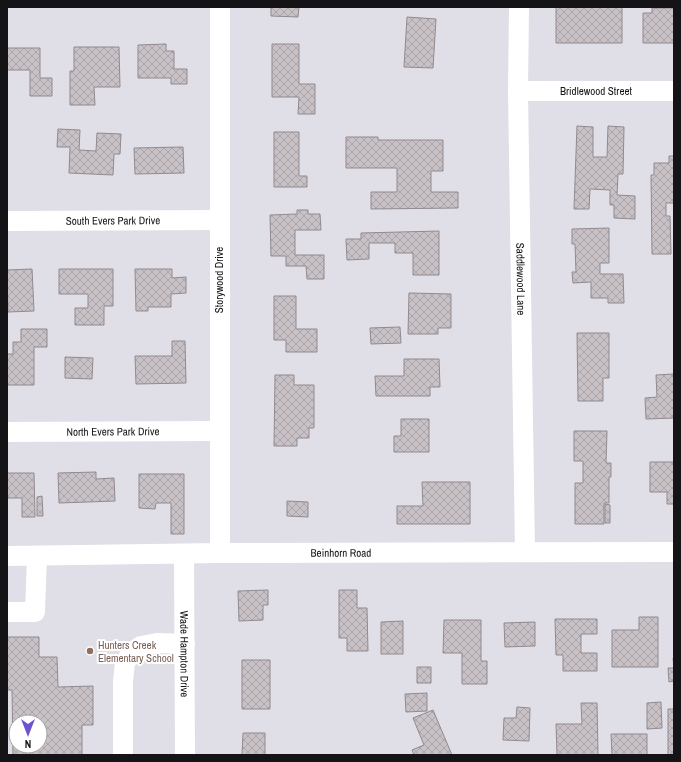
<svg xmlns="http://www.w3.org/2000/svg" width="681" height="762" viewBox="0 0 681 762" font-family="'Archivo Narrow',sans-serif">
	<style>
		.building { fill: url(#building-cross-hatch); stroke: #918a8f; fill-rule: evenodd }
		.lines { fill: none; stroke-linecap: round; stroke-linejoin: round }
		.minor { stroke: #fff; stroke-width: 20 }
		.education-dot { fill: #8d6e63; stroke: #fff; stroke-width: 1.5 }
		.labels { text-anchor: middle; dominant-baseline: central; stroke-width: 4; stroke-linejoin: round; paint-order: stroke }
		.street-label { font-size: 11px; fill: #141416; stroke: #fff }
		.education-label { font-size: 11px; fill: #785e54; stroke: #fff; text-anchor: start }
	</style>
	<defs>
		<pattern id="building-cross-hatch" width="8" height="8" patternUnits="userSpaceOnUse"><rect width="8" height="8" fill="#c8c1c6"/><path d="M0 0l8 8M0 8l8-8" fill="none" stroke="#aba5a9"/></pattern>
	</defs>
	<rect width="100%" height="100%" fill="#e0dee6"/>
	<path class="building" d="M271,7H299L298,17L271,16Z
		M556,7H622V43H556Z
		M652,8H674V43H643V13H652Z
		M407,17L436,19L433,68L404,67Z
		M166,44V51H174V69H187V84H171V78H138V45Z
		M272,44H299V84H315V114H298L299,97H272Z
		M74,47H119L120,87H94L95,105H70V71H74Z
		M7,48H40V78H52V96H30V70H7Z
		M577,126L593,127V157H607L608,126L624,127L623,174H618L617,195L635,196V219L614,218V205H610V190L590,189L589,209H574Z
		M58,129L80,130L79,150L96,151L97,133L121,134L120,154H114L113,175L69,173L70,147H57Z
		M274,132H299V176H307V187H274Z
		M346,137H378V140H443V171H431V192H458V208L371,209V192H397V168H346Z
		M183,147L184,173L135,174L134,148Z
		M669,156H674V203H666V216H670L671,254H652L651,175H654V163H669Z
		M297,210H308V214H320L321,230H295V255H324V279H307L306,266H286V256H271L270,215L297,214Z
		M609,228V263H600V274H623L624,303H608V298H591V282L573,283L572,272H576L575,244H572V229Z
		M439,231V275H413V253H395V243H369V259L347,260L346,239H361V233Z
		M32,269L34,311L8,312L7,270Z
		M59,269H113V306H104V325H75V308H88V294H59Z
		M135,269H172V278L186,277V293L171,294V307H148V311H136Z
		M409,293L451,294V328H438V334H408Z
		M274,296H296V329H317V352H286V340H274Z
		M400,327L401,343L371,344L370,328Z
		M21,329H47V347H34V385H7V354H13V342H21Z
		M577,333H609V378H603V401H578Z
		M172,341H185L186,383L136,384L135,356H172Z
		M65,357L93,358L92,379L65,378Z
		M404,359H439L440,387H430V396H376L375,376H404Z
		M674,374V418L646,419L645,398L657,397L656,375Z
		M275,375H294V385H314V428H309V438H297V446H274Z
		M401,419H429V452H394V436H401Z
		M574,431H607L606,463H611V477H609V503H604V524H575V483H583V461H574Z
		M650,462H674V504H667V492H650Z
		M96,472V479L114,478L115,501L59,503L58,473Z
		M7,473H34L35,517H22V498H7Z
		M139,474H184V534H171V503H156L155,509L139,508Z
		M422,482H470V524H397V506H423Z
		M42,496L43,516H37V497Z
		M287,501L308,502V517L287,516Z
		M605,504L610,505V523H605Z
		M268,590V605H263V620L239,621L238,591Z
		M339,590H357V608H367L368,651H347V638H339Z
		M639,617H658V667H612V630H639Z
		M555,619H597V634H581V653H597V671H563V655H556Z
		M444,620H481V661H487V684H462V653H443Z
		M403,621V654H381V622Z
		M535,622V646L505,647L504,623Z
		M7,637H39V657H57L58,687L93,686V725H82V755H13L12,690H7ZM16,722H40V746H16Z
		M673,658H674V681L669,682L668,668H674Z
		M242,660H270V709H242Z
		M417,667H431V683H417Z
		M427,693V711L406,712L405,694Z
		M661,702L662,728L647,729V703Z
		M581,703H597L598,755H557L556,724H582Z
		M517,707L530,708L529,741L503,740L504,718H516Z
		M668,709H674V755H668Z
		M433,710L452,755H414L412,750L424,745L413,718Z
		M243,733H265V755H242Z
		M611,734H647V755H612Z"/>
	<g class="lines">
		<g class="minor">
			<path d="M220,7V553"/>
			<path id="s1" d="M519,7L518,91L525,552"/>
			<path id="s2" d="M518,91H674"/>
			<path id="s3" d="M7,221L218,220"/>
			<path id="s4" d="M7,432L219,431"/>
			<path id="s5" d="M184,554L185,755"/>
			<path id="s6" d="M7,556L220,553L674,552"/>
			<path d="M7,612H35L37,556"/>
			<path d="M123,755V681L125,663L131,653L141,646L157,643L185,644"/>
		</g>
	</g>
	<circle class="education-dot" cx="90" cy="651" r="4"/>
	<g class="labels">
		<g class="street-label">
			<text stroke="none"><textPath href="#s2" startOffset="78">Bridlewood Street</textPath></text>
			<text stroke="none"><textPath href="#s3" startOffset="106">South Evers Park Drive</textPath></text>
			<text stroke="none"><textPath href="#s1" startOffset="272">Saddlewood Lane</textPath></text>
			<text transform="translate(219 280) rotate(-90)">Storywood Drive</text>
			<text stroke="none"><textPath href="#s4" startOffset="106">North Evers Park Drive</textPath></text>
			<text stroke="none"><textPath href="#s6" startOffset="334">Beinhorn Road</textPath></text>
			<text stroke="none"><textPath href="#s5" startOffset="100">Wade Hampton Drive</textPath></text>
		</g>
		<g class="education-label">
			<text x="98" y="645">Hunters Creek<tspan x="98" dy="13">Elementary School</tspan></text>
		</g>
	</g>
	<rect width="681" height="762" fill="none" stroke="#141416" stroke-width="16"/>
	<g transform="translate(28 734) rotate(180)"><circle r="19" fill="#ffffff" stroke="#a1a1a2"/>
	<path d="M0-3L7 15L0 10L-7 15Z" fill="#6c54ce"/>
	<text y="-6" font-size="11" font-weight="bold" text-anchor="middle" fill="#141416">N</text>
	</g>
</svg>
